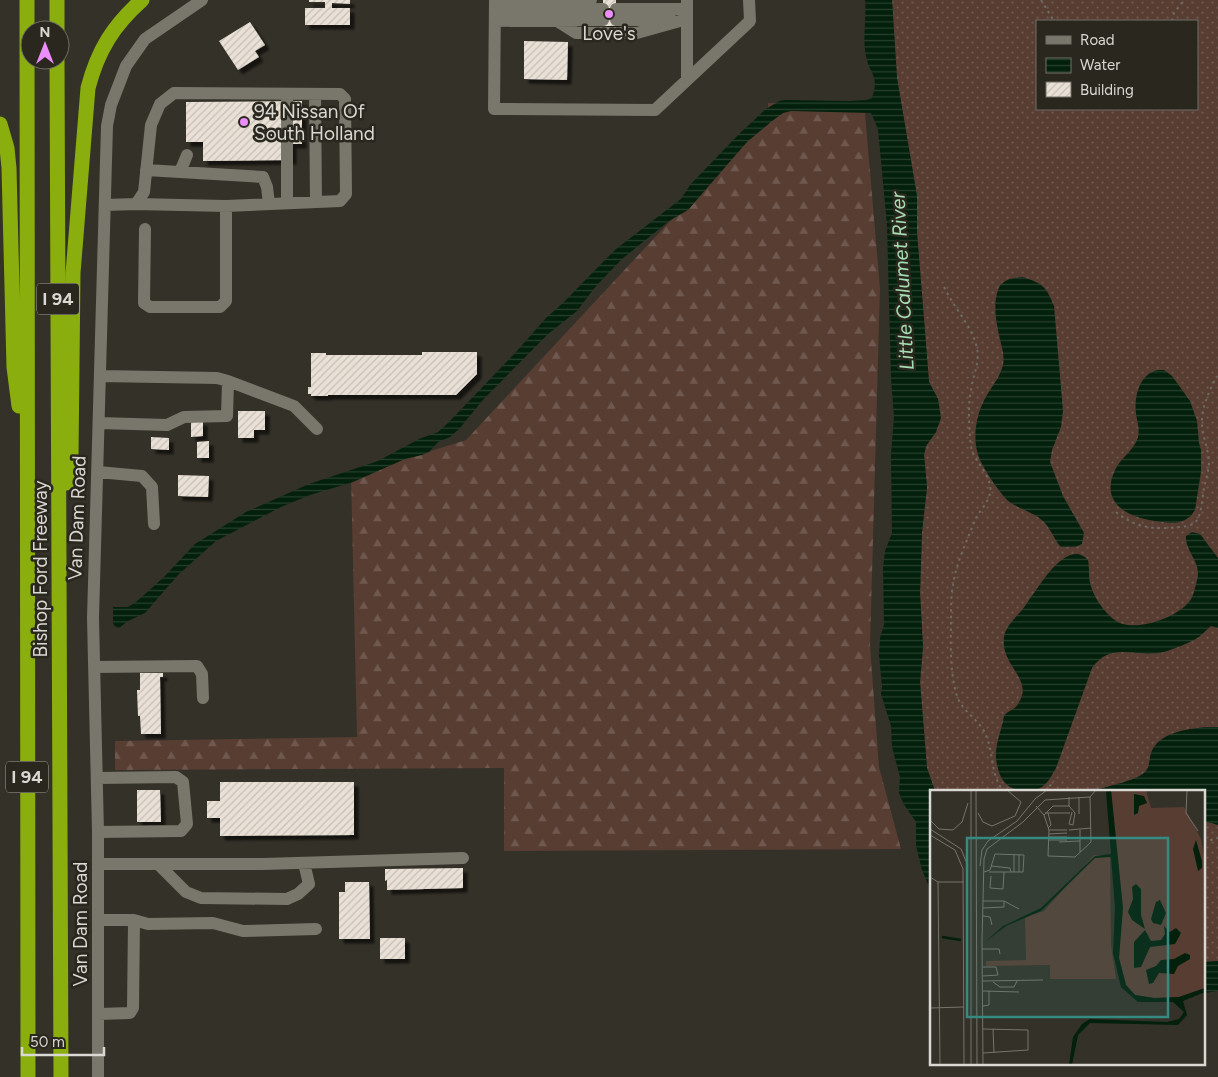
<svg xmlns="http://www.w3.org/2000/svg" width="1218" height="1077" viewBox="0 0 1218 1077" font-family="Figtree,sans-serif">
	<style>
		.grass { fill: url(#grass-dots); fill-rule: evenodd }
		.forest { fill: url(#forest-firs) }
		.water { fill: url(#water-rules) }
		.building { fill: url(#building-hatch); filter: url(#shadow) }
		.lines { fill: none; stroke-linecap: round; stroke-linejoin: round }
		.path { stroke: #6d6b63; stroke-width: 2; stroke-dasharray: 2.5 4; stroke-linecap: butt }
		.minor { stroke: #79766b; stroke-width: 12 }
		.highway { stroke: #89ae0d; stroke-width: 15 }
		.poi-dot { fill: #eb8dfb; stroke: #2a281e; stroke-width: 2 }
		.labels { text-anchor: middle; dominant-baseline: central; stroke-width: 5; stroke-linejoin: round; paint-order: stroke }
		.shield { fill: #2a281e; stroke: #a4a39c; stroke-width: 1 }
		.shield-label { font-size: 18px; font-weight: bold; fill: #d9d8d2 }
		.poi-label { font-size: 19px; fill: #d9d8d2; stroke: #2a281e }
		.street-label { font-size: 19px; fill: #d9d8d2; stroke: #2a281e }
		.water-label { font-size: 20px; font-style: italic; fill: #a6ddb2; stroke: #2a281e }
		.inset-river { fill: none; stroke: #03200c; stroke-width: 2.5 }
		.inset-road { fill: none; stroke: #76746c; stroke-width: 1 }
		.view { fill: #378a82; fill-opacity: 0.15; stroke: #378a82; stroke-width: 2.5 }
		.inset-edge { fill: none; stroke: #d9d8d2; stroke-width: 2.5 }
	</style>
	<defs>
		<pattern id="grass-dots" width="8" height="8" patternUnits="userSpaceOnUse" patternTransform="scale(1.25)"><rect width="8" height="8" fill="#583d32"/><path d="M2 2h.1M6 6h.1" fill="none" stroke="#6f584f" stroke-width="1.8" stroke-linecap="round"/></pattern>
		<pattern id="forest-firs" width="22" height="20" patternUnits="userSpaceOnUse" patternTransform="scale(1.25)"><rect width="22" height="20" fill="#583d32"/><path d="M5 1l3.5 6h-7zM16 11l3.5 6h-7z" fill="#6f584f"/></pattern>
		<pattern id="water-rules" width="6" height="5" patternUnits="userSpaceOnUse" patternTransform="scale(1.25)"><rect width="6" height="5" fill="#03200c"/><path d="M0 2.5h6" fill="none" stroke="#27402e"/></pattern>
		<pattern id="building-hatch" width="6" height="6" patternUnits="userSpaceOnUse" patternTransform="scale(1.25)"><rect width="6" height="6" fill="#e9e0d6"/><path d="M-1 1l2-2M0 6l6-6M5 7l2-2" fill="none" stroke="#c7c0b8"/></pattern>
		<filter id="shadow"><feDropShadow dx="4.5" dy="4.5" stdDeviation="1" flood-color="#0009"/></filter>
	</defs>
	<rect width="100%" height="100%" fill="#343128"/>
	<path class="grass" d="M892,0H1218V961L1204,962V791H935L927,768L920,682L923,647L920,593L922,532L927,487L924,455L926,446L936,432L938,399L929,382L917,232V196L897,78ZM1037,21H1197V109H1037Z"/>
	<path class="forest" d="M864,102L880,288L870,646L879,767L901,849L504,851V768L115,770V741L357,737L351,476L466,440L768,116V103Z"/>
	<path class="water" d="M865,0H892L897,78L917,196V232L929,382L938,399L941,418L936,432L926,446L924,455L927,487L922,532L920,593L923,647L920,682L927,768L935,791H932V894L922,870L916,846V822L903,803L899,793L900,777L892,747L891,726L881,694L882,687L879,655L880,638L884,625L883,568L885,551L892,533L891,454L894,417L891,378L887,225L878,129L871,113L791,111L783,113L772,121L747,142L688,210L669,221L622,259L596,286L577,311L548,334L482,401L460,428L450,437L438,442L429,452L422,455L405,459L353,482L310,495L281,507L216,541L178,575L145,613L128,621L119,628H117L113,624V607H128L136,602L163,578L195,544L246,512L309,484L378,461L419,439L438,432L448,423L516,352L546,318L563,303L599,266L616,249L681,199L690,185L738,135L766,109L779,101L785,100L850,101L867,100L872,98C880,75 869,74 866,56C862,37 867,18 865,0Z
		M1023,277C1043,284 1046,286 1054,306L1063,411L1061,427L1052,450L1050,462L1063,496L1084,533L1082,544L1075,547H1061C1054,540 1051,529 1044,522C1035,513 1022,510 1011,503C1001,496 986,472 980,460C971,440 976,413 987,395C993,385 1000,377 1003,365C1005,354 1001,345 999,335C996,321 993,304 998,290C1002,279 1012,278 1023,277Z
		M1158,370H1164L1172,376L1190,401L1197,421L1199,443L1201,450V472L1195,510C1188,523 1175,524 1162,522C1131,519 1097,505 1116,468C1122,457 1135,449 1138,437C1140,428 1137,422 1136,414C1134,397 1139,374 1158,370Z
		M1192,532L1200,534L1218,558V628L1211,626C1207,629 1204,633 1200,636C1193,642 1173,649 1164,652C1136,659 1112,640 1092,668L1056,768C1052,775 1048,783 1042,787C1037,790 1032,791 1027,791C1006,791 998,778 996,758C995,743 1002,730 1004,716C1008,710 1015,710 1018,704C1035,679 1000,666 1004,637C1006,625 1018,616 1025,606C1036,592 1066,536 1088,560C1089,566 1089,570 1089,576C1090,590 1099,606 1110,616C1113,619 1118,623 1123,624C1142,630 1186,615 1193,595C1195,588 1198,579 1198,572C1197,559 1185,549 1186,536Z
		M1205,727H1218V825L1204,821V791H1094C1108,785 1134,782 1145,772C1150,767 1149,759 1151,753C1158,733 1186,729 1205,727Z
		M1218,961V991L1204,993V962Z"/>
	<path class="building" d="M309,0H350V4L332,3V8H350V25H305V8H325V2H309Z
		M603,0H616L615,26H603Z
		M250,22L265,45L255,51L259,57L238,70L219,41Z
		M524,41L568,42L567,80L524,79Z
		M302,101V144H292V160L203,161V142H186V102Z
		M422,352H477V374L456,395H328V396H311V394H308V387H311V353H326V355H422Z
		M238,411H265V430H254V438H238Z
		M203,421V436L191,437V422Z
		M151,437L169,438V450L151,449Z
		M209,441V458H197V442Z
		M178,475L209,476L208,497L178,496Z
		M140,673H163V677H160L161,734H141L140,716H138L137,690H140Z
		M220,782H354V835L220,836V818H207V801H220Z
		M137,790H160L161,822H137Z
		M463,868V888L387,890V880L385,881V869Z
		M345,882H369L370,939H339V892H345Z
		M380,938H405V959H380Z"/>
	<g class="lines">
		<path class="path" d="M1041,0L1054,21
			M1172,21L1174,13L1184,0
			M944,287C954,308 972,326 977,348C980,363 973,375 971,390C968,405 969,421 970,436C970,441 971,446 972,451C977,464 993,478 990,493C989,502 979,511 975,520C967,541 956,563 953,585C951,595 951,606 951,616C951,642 949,670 957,696C962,711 978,719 985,733C994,752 990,773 1003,791
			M1116,512C1132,525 1147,529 1169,528C1199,526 1199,524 1203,495C1204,483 1209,473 1209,461C1208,447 1201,433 1202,419C1203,404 1210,389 1217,376
			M1045,791L1054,781
			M1204,842L1218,838"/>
		<path class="minor" d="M495,0L494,109L655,110L750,21L749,0
			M687,0V80
			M495,1L591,0
			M616,9H687
			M495,10L603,9
			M616,20L671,19
			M495,21L603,20
			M557,21L576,33H637L687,19
			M287,94V203
			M315,94L316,202
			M146,170L263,177L267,187L269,204
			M180,172L187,155
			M105,205L136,204L144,192L151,125L160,104L174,93L340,94L345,99L346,194L340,201L226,206L136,204
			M145,229L144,303L150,307H220L226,301V206
			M100,376L217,378L228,381L294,406L317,429
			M99,423L167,425L184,417L227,416L228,381
			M98,472L142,476L152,487L154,524
			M94,667L197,666L202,674L203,698
			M97,778L176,777L183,782L187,824L181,831L98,832
			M98,864H263L463,858
			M158,864L186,892L201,898L287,899L298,894L309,884L304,863
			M99,920H134L148,924L213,923L243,931L316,929
			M98,1014L130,1013L133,1008L134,920
			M98,1077V832L93,618L107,126L111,105L126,66L145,39L202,0"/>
		<path class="highway" d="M27,0L28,1077
			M57,0V30
			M57,60L61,1077
			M0,124L7,148L9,168L14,367L19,406
			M67,483L71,456L73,273L88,88C98,50 113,26 142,0"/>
	</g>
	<g class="poi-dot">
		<circle cx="609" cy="14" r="5"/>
		<circle cx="244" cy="122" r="5"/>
	</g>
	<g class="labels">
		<g class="shield">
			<rect x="37" y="283.5" width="42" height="31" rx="4"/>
			<rect x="6" y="761.5" width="42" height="31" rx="4"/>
		</g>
		<g class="shield-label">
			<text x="58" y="299">I 94</text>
			<text x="27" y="777">I 94</text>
		</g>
		<g class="poi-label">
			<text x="609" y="33">Love's</text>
			<text x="254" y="111" text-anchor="start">94 Nissan Of<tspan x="254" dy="22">South Holland</tspan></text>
		</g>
		<g class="street-label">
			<text transform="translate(77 518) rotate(-88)">Van Dam Road</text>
			<text transform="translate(40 569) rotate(-90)">Bishop Ford Freeway</text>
			<text transform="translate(80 924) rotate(-90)">Van Dam Road</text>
		</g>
		<g class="water-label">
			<text transform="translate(902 281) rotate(-93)">Little Calumet River</text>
		</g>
	</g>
	<g transform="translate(930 790)">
		<rect width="275" height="275" fill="#343128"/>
		<path d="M181,0H216L221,18L254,17L271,49L275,73V198L249,207L225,208L205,205L196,195L189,168L192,114Z" fill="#583d32"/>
		<path d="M164,65H180L181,155L186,189H120V175L56,176V171L96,170L95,127L114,121Z" fill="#583d32"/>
		<path d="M181,0L193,118L189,168L196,195L205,205L224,208L249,207L275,198V202L253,211L257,225L248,235L160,233L148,245L142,275H139L143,247L152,234L160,229L237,232L249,229L254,222L243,212H208L191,197L183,163L185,117L181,67L165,68L111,121L76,136L55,152L73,136L111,118L165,66L181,64L176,1ZM204,4L214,6L217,13L209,16L208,23L204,25ZM266,50L272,71V78L268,81L263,59ZM206,94L211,99V125L215,139L202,130L198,122L203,109L202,97ZM230,110L236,123L231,135L223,133L221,129L226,112ZM234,136L240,142L246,138L251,143L245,154L220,157L211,177L204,178V152L215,140L221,151L231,150L235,144ZM255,163L260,165V169L248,176L244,184L229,183L223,193L219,194L216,180L226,176L231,170L244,169Z" fill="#03200c"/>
		<path class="inset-river" d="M12,147L31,150"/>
		<path class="inset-road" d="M41,0V275M46,0L47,275M257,0L256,23L268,41M139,7V16L145,23L143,35L139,34L142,22M106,16L114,25L119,40L118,66L145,67L161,52L160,7M48,23L53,32L62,36L85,26L91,12L77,0M115,23H140M149,24V7M114,25L123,16H139M0,30L9,39L23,40L32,32L38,13M118,38L121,35L118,23M0,39L31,59L38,76M119,40H137M139,40L161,38M150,40V62M119,44L137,43M0,45L25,60L33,79L34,275M119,47H137M119,50H137M129,52L150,51M84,64V82M89,64V82M50,76L52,60L58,51L87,31L105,9L117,0M61,76L80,78L81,82M54,82L60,80L65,64L94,65L93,82H59M61,86L60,98L73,99L74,82M0,87L8,92H34M8,92L10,275M53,111H74L89,119M53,118L74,117V111M53,126L60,127L62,135M52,159H69L70,164M53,177H66L68,185L53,186M53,191L113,190M63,192L70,197H84L87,191M53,201L89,202M53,216L59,215V201M0,218L34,217M53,239L98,240V260L53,263M63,239L64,263M53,275L52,151L54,69L57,59L93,32L115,10L160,7L166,0"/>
		<path class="view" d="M37,48H238V227H37Z"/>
		<rect width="275" height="275" class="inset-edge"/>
	</g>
	<rect x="1036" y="20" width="162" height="90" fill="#2a281e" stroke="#706e66"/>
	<rect x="1046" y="36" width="25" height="8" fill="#79766b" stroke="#706e66"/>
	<text x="1080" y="45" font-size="15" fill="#d9d8d2">Road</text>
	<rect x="1046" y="58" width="25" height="15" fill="url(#water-rules)" stroke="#706e66"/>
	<text x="1080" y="70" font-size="15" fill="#d9d8d2">Water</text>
	<rect x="1046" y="82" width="25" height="15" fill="url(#building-hatch)" stroke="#706e66"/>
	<text x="1080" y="95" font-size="15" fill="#d9d8d2">Building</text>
	<g transform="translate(45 45)"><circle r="24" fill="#2a281e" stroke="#706e66"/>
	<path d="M0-4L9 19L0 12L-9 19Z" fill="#eb8dfb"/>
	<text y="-8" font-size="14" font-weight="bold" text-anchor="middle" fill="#d9d8d2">N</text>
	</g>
	<path d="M22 1047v8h82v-8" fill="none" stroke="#d9d8d2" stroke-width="2.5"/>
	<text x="30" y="1047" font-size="15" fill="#d9d8d2" stroke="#2a281e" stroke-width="4" paint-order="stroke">50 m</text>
</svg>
